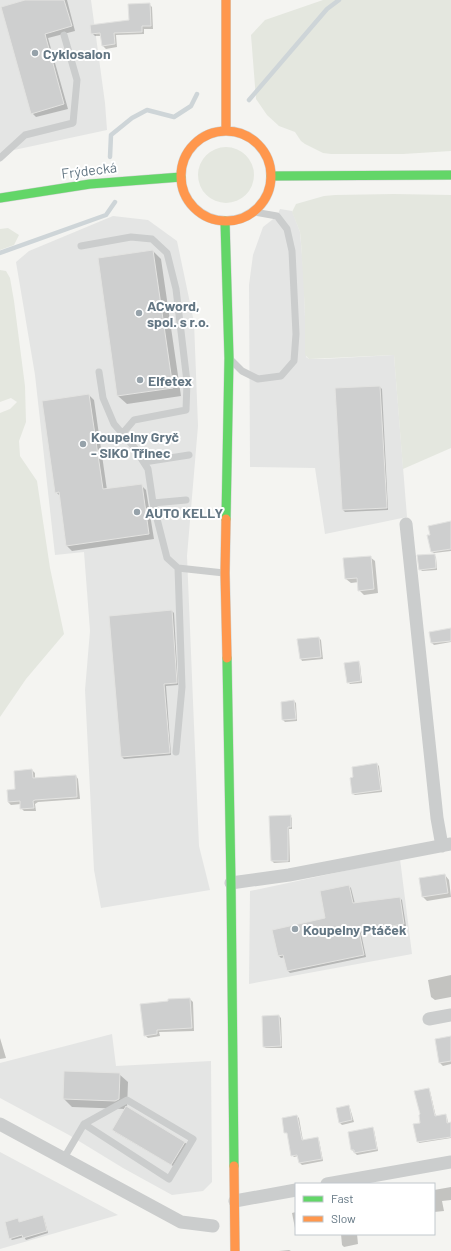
<svg xmlns="http://www.w3.org/2000/svg" width="451" height="1251" viewBox="0 0 451 1251" font-family="Barlow,sans-serif">
	<style>
		.built { fill: #e4e5e4 }
		.green { fill: #e4e7df }
		.shadow { fill: #0003 }
		.lines { fill: none; stroke-linecap: round; stroke-linejoin: round }
		.stream { stroke: #ced5d8; stroke-width: 4.5 }
		.building { fill: #cecfcf; stroke: #e3e3e1 }
		.fast-casing { stroke: #d0d2d1; stroke-width: 10 }
		.slow-casing { stroke: #d0d2d1; stroke-width: 10 }
		.lane { stroke: #cbcdcd; stroke-width: 7 }
		.street { stroke: #cbcdcd; stroke-width: 13 }
		.fast { stroke: #63d668; stroke-width: 9 }
		.slow { stroke: #ff974d; stroke-width: 9 }
		.poi-dot { fill: #96a2aa; stroke: #fff; stroke-width: 1.5 }
		.labels { text-anchor: middle; dominant-baseline: central; stroke-width: 4; stroke-linejoin: round; paint-order: stroke }
		.poi-label { font-size: 14px; font-weight: bold; fill: #637683; stroke: #fff; text-anchor: start }
		.street-label { font-size: 14px; fill: #637683; stroke: #fff }
	</style>
	<rect width="100%" height="100%" fill="#f4f4f1"/>
	<path class="built" d="M0,0H91L105,103L107,130L0,153Z
		M280,209L292,211L300,232L304,278L306,357L309,359H324L394,355L407,517L325,534L315,468L250,467L249,285L253,255L263,227L277,216Z
		M113,216L148,220L177,241L194,322L198,426L187,556L199,846L210,890L101,908L94,870L85,690L90,631L84,552L55,555L35,375L16,262L29,251Z
		M400,859L412,954L249,984L250,891Z
		M112,1034L116,1066L211,1061L212,1182L203,1191L172,1195L123,1168L69,1135L0,1098V1063Z
		M0,1152L118,1215L0,1249Z"/>
	<path class="green" d="M323,0H451V151L403,154H331L323,153L305,144L301,141L295,132L279,126L267,115L256,99L251,35L265,20Z
		M198 175a28 28 0 1 1 56 0a28 28 0 1 1-56 0Z
		M394,194L451,195V448L403,469L394,355L309,359L305,355V312L301,242L300,232L292,212L296,204L324,196L335,195Z
		M8,228L19,235L14,245L0,250V229Z
		M0,270L6,271L10,278L14,301L25,386L26,422L19,441L20,456L37,481L50,568L64,634L26,679L0,717V413L10,409L17,402L11,398L0,402Z"/>
	<path class="shadow" d="M29,0H67L75,31L48,38L68,109L36,117L32,113Z
		M149,4L152,7L153,29H144V34L116,35L117,47L106,49L103,46L102,36H95L92,33L130,21Z
		M153,251L161,259L181,396L127,404L118,396L99,259Z
		M380,387L382,389L388,510L345,512L343,510Z
		M89,395L94,400L107,490L141,485L146,490L154,539L72,551L67,546L60,496L56,492Z
		M451,522V551L434,553L432,552L431,535Z
		M434,555L436,557L437,570L422,571L420,569Z
		M370,557L375,561L378,593L364,595L359,590V582L351,583L346,579Z
		M172,611L174,613L178,685L166,686L171,755L124,759L122,757L110,617Z
		M451,629V642L434,645L432,643L430,633Z
		M319,638L321,640L323,659L302,661L301,659L298,640Z
		M358,662L360,664L362,683L350,684L348,682Z
		M294,701L296,703L297,721L285,722L283,720L282,703Z
		M377,764L379,766L382,792L355,795L353,794Z
		M32,770L35,773V779L76,776L78,779L80,799L38,802L35,804L36,811H24L21,808V804L11,805L8,802Z
		M290,816L292,818V829H289L290,862L274,863L272,861Z
		M445,875L449,880L451,897L427,901L423,897Z
		M349,886L351,888L355,904L400,898L402,900L406,926L361,933L366,957L290,973L288,971L285,957L281,958L279,956L327,918Z
		M451,975V997L435,1000L431,997L428,980Z
		M190,999L193,1002L194,1031L159,1032L160,1036L148,1038L145,1035Z
		M279,1016L281,1018L282,1048H266L264,1047Z
		M451,1037V1064L443,1066L440,1063Z
		M0,1038L6,1058L0,1059Z
		M119,1074L128,1082L127,1108L187,1144L173,1166L115,1132L126,1109L72,1107L64,1099Z
		M428,1089L430,1091L436,1117L445,1115L447,1117L448,1124L451,1123V1138L419,1143L418,1141Z
		M349,1106L350,1108L354,1122L342,1125L340,1123Z
		M297,1116L299,1118L303,1141L318,1138L319,1140L323,1161L302,1165L300,1163L298,1156L294,1157L292,1155L288,1134L285,1132Z
		M372,1128L374,1130L378,1151L357,1155L352,1150Z
		M451,1187V1200L442,1201L444,1211L434,1212V1190Z
		M296,1212V1233L292,1213Z
		M42,1217L44,1218L48,1233L26,1240L24,1237L12,1240L10,1238L18,1219L20,1223Z
		M341,1234H357L358,1244L344,1247L342,1245Z
		M289,1250L291,1251H279Z"/>
	<g class="lines">
		<path class="stream" d="M249,100L327,9L339,0
			M110,157L111,135L132,118L147,110L174,117L191,106L197,94
			M0,253L106,215L115,202"/>
	</g>
	<path class="building" d="M25,0H64L72,26L45,34L64,104L31,114L1,7Z
		M150,3L151,26H142V32L114,33L115,44L102,46L100,33L91,34L90,25L129,20L128,4Z
		M153,250L173,388L117,396L98,258Z
		M380,386L387,508L342,510L335,388Z
		M89,394L103,489L142,484L149,534L66,546L59,492L55,493L42,401Z
		M451,521V549L431,552L427,535H430L428,526Z
		M435,554L436,568L419,570L417,555Z
		M371,556L374,589L358,591L357,578L345,579L343,558Z
		M172,610L177,683L164,684L170,753L121,757L109,616Z
		M451,628V641L431,643L429,632Z
		M319,637L321,657L300,659L297,639Z
		M359,661L361,681L347,683L344,663Z
		M294,700L296,719L282,720L281,702Z
		M377,763L381,790L352,794L350,778L353,777L352,767Z
		M32,769L33,778L76,775L77,797L35,800L33,801L34,808L20,809V801L8,802L7,790L15,789L14,771Z
		M291,815V827H288V861H271L269,816Z
		M445,874L448,893L422,897L419,878Z
		M349,885L353,903L400,897L404,924L359,931L364,955L287,971L283,955L278,956L272,930L325,918L320,891Z
		M190,998L192,1028L157,1030V1034L144,1036L140,1004L168,1001V999Z
		M279,1015L281,1046L263,1047L262,1016Z
		M451,1036V1061L439,1063L435,1039Z
		M64,1071L120,1073L119,1099L115,1101L63,1099Z
		M429,1088L435,1116L446,1114L447,1123L451,1122V1137L417,1142L413,1124L420,1123L419,1115L420,1114L414,1091Z
		M349,1105L352,1120L339,1123L336,1108Z
		M126,1106L185,1142L171,1165L112,1130Z
		M297,1115L302,1140L318,1137L322,1159L299,1163L297,1155L291,1156L287,1133H284L282,1118Z
		M373,1127L377,1149L354,1153V1150H351L348,1132Z
		M43,1215L47,1231L23,1238L22,1235L9,1239L5,1222L18,1218L19,1222Z"/>
	<g class="lines">
		<g class="fast-casing">
			<path id="fast" d="M271,176L451,175
				M0,198L90,184L181,177
				M225,221L229,358L226,519
				M227,658L231,883L234,1166"/>
		</g>
		<g class="slow-casing">
			<path id="slow" d="M226,0V131
				M181 176a45 45 0 1 1 90 0a45 45 0 1 1-90 0Z
				M226,519L225,573L227,658
				M234,1166L235,1251"/>
		</g>
		<path class="lane" d="M0,158L25,135L73,123L77,80L64,35
			M81,246L131,237L152,239L167,253L176,289L187,382L186,410L134,420L122,434
			M232,361L242,371L258,379L281,376L294,361L296,334L292,251L287,229L277,216L254,212
			M99,372L103,398L114,424L134,447L148,469L153,503L167,558L178,568L224,573
			M144,462L189,455
			M153,503L186,500
			M176,752L182,687L178,568
			M64,1158L84,1124L169,1179L193,1139L127,1100L84,1124"/>
		<path class="street" d="M406,524L437,818L442,846
			M231,883L289,875L451,844
			M429,1019L451,1015
			M0,1124L181,1222L213,1226
			M327,1184L451,1162
			M235,1201L296,1190"/>
		<use href="#fast" class="fast"/>
		<use href="#slow" class="slow"/>
	</g>
	<g class="poi-dot">
		<circle cx="35" cy="53" r="4"/>
		<circle cx="139" cy="313" r="4"/>
		<circle cx="140" cy="380" r="4"/>
		<circle cx="83" cy="444" r="4"/>
		<circle cx="137" cy="512" r="4"/>
		<circle cx="295" cy="929" r="4"/>
	</g>
	<g class="labels">
		<g class="poi-label">
			<text x="43" y="53">Cyklosalon</text>
			<text x="147" y="305">ACword,<tspan x="147" dy="16">spol. s r.o.</tspan></text>
			<text x="148" y="380">Elfetex</text>
			<text x="91" y="436">Koupelny Gryč<tspan x="91" dy="16">- SIKO Třinec</tspan></text>
			<text x="145" y="512">AUTO KELLY</text>
			<text x="303" y="929">Koupelny Ptáček</text>
		</g>
		<g class="street-label">
			<text transform="translate(89 170) rotate(-7)">Frýdecká</text>
		</g>
	</g>
	<rect x="295" y="1183" width="140" height="52" fill="#ffffff" stroke="#c1c8cd"/>
	<rect x="303" y="1196" width="20" height="6" fill="#63d668" stroke="#c1c8cd"/>
	<text x="331" y="1203" font-size="12" fill="#637683">Fast</text>
	<rect x="303" y="1216" width="20" height="6" fill="#ff974d" stroke="#c1c8cd"/>
	<text x="331" y="1223" font-size="12" fill="#637683">Slow</text>
</svg>
